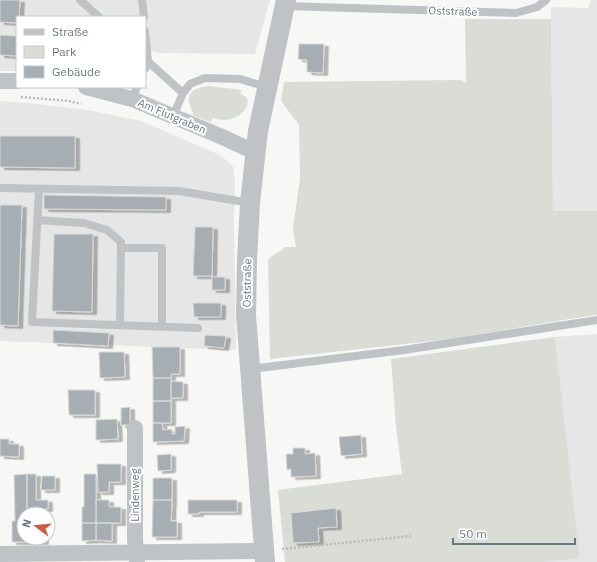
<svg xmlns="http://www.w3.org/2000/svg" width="597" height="562" viewBox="0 0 597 562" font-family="'IBM Plex Sans',sans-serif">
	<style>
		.built { fill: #e5e6e5 }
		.green { fill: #d9ddd6 }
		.building { fill: #a7aeb3; stroke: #d9d9d7; filter: url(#shadow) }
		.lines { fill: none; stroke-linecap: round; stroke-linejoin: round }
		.path { stroke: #b9bcbe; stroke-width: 2.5; stroke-dasharray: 2 2; stroke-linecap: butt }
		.service { stroke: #bfc3c6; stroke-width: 8 }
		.minor { stroke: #bfc3c6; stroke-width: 16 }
		.tertiary { stroke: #bfc3c6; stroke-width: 20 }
		.labels { text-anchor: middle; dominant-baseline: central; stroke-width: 4; stroke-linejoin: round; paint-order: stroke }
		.street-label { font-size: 11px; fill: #6a7882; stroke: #fff }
	</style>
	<defs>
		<filter id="shadow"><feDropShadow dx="4.5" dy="2.5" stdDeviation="0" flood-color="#0004"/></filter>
	</defs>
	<rect width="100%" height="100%" fill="#f7f7f5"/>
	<path class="built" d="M0,0H270L255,54L158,53L145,49V17H17V71H0Z
		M591,0H597V211L553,212L551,7L588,8Z
		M0,101L29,103L87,110L141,121L220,155L233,166L235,182L234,216L236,350L0,341Z
		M597,334V562H542L580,557L555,337Z"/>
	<path class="green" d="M465,19H551L553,211H597V315L588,316L450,339L270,359L268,259L286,247H296L293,229L300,178L299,125L281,101L284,82L460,80L466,83Z
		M209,86L242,90L240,93L247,98C251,110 236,119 225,120C221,120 216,119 212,118L211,122L194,116C185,96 187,89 209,86Z
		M555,337L580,558L542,562H285L278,490L402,474L396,426L391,359Z"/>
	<path class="building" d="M0,0H20L19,17H17V23L0,22Z
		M0,35L17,36V56L0,55Z
		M299,44H324L323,73L307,72V60L298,59Z
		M0,136H75V168L0,167Z
		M44,195L166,197V210L44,209Z
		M0,205H22L18,326L0,325Z
		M195,227H213L212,276H193Z
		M54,234H93L92,312L52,311Z
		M212,277H225V290H212Z
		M193,303H221V317H194Z
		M53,330L109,333L108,346L53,343Z
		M205,335L226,336L224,348L204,346Z
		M152,347H180V374H171V378H153Z
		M99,352H124L125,377L100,378Z
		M153,378H171V401H153Z
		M171,381L183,382V398H171Z
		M68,390H95V415H69Z
		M153,401H171V423H153Z
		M130,407V425H121V408Z
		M117,419L118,439L96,440V420Z
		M153,423H162L163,430L172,429V434H175V427L185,426L184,441L153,442Z
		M361,435L362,454L341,456L339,437Z
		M0,439H9V444H19V457L0,456Z
		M293,448H305V454L315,453L316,476L291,477V469L287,470L286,454H293Z
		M171,454V470L158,471L157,455Z
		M97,464H121V482H109V492H98Z
		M27,474H36V500H48V509H36V514H27Z
		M27,474V514H24V538H27V542H12V521H15L14,475Z
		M84,474H96V523H82V507H84Z
		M42,476H55V490H41Z
		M153,478H172V500H153Z
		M96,500H109V507H121V523H96Z
		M153,500H172L171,521H177V537H152Z
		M188,500H237V512H199V514H188Z
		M336,508L337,527L318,528L319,542L293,543L291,513Z
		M82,523H96V540L82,541Z
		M96,523H112V541L96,540Z
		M27,538H44V542H27Z"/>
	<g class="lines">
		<path class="path" d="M21,97L69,101L81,104
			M282,549L411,536"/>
		<path class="service" d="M80,0L99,17
			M142,0L144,17
			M284,6L516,13L537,7L546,0
			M145,31L148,62L145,69
			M145,59L183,93
			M132,99L137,87
			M173,116L183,93L190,84L205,78L240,79L267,87
			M0,188L179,191L250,203
			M39,189L32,322L198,328
			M37,220L84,223L107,230L121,242L120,325
			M121,248H162V326
			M251,369L404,350L597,320"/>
		<path class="minor" d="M0,81H17
			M86,87L132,99L220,136L255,152
			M135,428V540L137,562
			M0,554L264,551"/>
		<path class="tertiary" d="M265,562L246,315L247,260L250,203L258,131L286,0"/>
	</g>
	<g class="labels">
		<g class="street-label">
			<text transform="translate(453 11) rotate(2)">Oststraße</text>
			<text transform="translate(172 116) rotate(23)">Am Flutgraben</text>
			<text transform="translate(247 283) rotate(-89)">Oststraße</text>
			<text transform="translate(135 495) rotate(-90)">Lindenweg</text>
		</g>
	</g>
	<rect x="16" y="16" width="130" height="72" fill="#ffffff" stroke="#c3c9cd"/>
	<rect x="24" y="29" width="20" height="6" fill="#bfc3c6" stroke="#c3c9cd"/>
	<text x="52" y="36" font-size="12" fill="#6a7882">Straße</text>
	<rect x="24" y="46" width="20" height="12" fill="#d9ddd6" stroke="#c3c9cd"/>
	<text x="52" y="56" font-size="12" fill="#6a7882">Park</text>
	<rect x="24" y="66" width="20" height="12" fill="#a7aeb3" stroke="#c3c9cd"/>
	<text x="52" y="76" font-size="12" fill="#6a7882">Gebäude</text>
	<g transform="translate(36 526) rotate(286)"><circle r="19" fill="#ffffff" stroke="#c3c9cd"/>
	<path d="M0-3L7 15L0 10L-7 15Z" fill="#cd5d3e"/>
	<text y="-6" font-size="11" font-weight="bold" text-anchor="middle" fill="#6a7882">N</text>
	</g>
	<path d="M453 538v6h122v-6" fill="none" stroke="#6a7882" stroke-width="2"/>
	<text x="459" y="538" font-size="12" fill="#6a7882" stroke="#ffffff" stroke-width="3" paint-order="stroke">50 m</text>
</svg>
